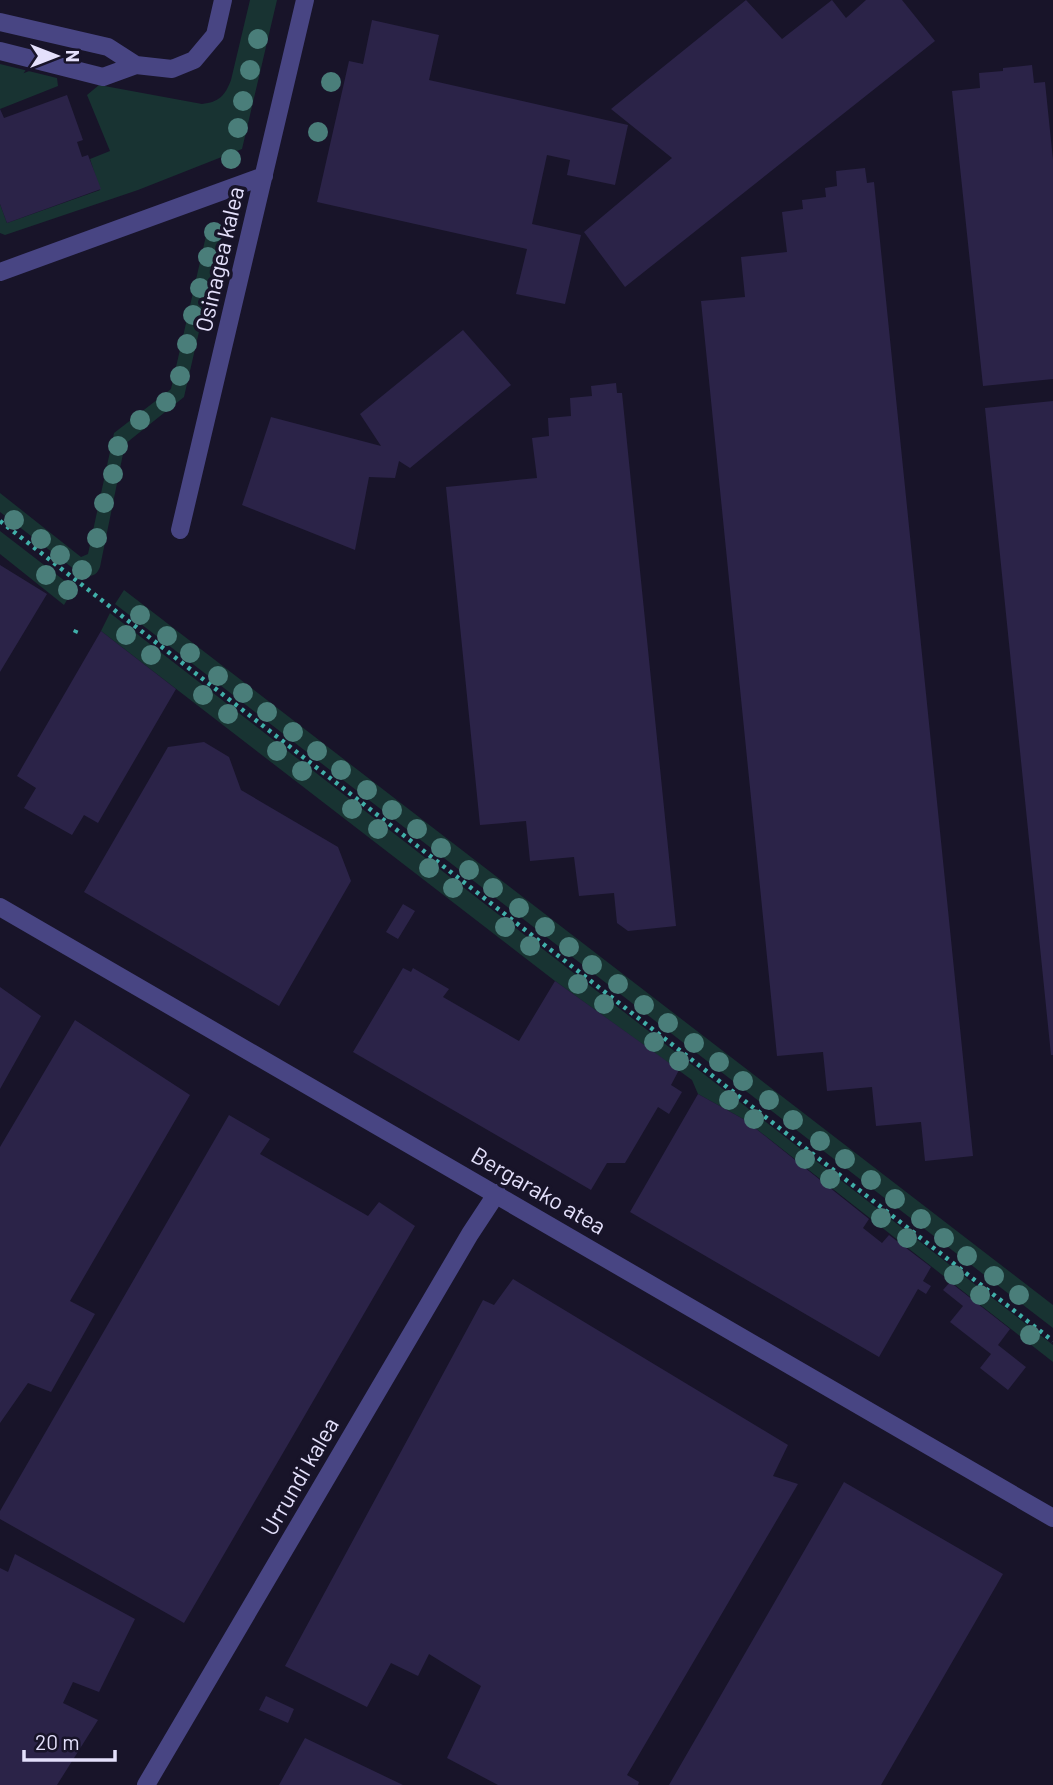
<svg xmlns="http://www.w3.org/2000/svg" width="1053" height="1785" viewBox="0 0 1053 1785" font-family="Barlow,sans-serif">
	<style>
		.green { fill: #183332 }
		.building { fill: #2b2348 }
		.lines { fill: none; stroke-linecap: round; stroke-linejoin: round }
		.path { stroke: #40b0aa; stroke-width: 4.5; stroke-dasharray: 3.5 5; stroke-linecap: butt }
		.minor { stroke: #484583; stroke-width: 18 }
		.tree { fill: #4a7e7a }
		.labels { text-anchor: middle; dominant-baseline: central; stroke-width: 7; stroke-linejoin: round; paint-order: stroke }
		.street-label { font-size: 23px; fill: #e4e0fb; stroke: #181429 }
	</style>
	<rect width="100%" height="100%" fill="#181429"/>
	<path class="green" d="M250,0H277L242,149L138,190L5,235L0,233V204L7,223L100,190L90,159L110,151L87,95L99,85L202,104C219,102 225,96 231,80Z
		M0,64L57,78L58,86L0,109Z
		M208,227H223L184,397L125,444L100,567C97,575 92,577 83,576L0,512V493L81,557L88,554L114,433L171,389Z
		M0,531L74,588L64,605L0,554Z
		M124,590L1053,1305V1328L115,604Z
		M110,613L1053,1345V1362L745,1120L698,1094L692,1080L555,981L101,631Z"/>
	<path class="building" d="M746,0L782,39L832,0L846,18L866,0H902L935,41L625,287L584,232L672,158L611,109Z
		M372,20L439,35L429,80L628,125L615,185L567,175L570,160L547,155L532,224L581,235L565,304L516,294L527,249L317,202L349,61L363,64Z
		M1032,65L1034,83L1045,82L1053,160V379L983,386L952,91L980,88L979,73L1003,71V68Z
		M67,95L83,140L77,142L82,157L88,155L101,189L7,223L0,204V109L4,118Z
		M865,168L867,183L874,182L973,1156L925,1161L921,1122L876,1126L872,1087L827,1091L823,1052L777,1056L701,301L745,297L741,257L787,252L782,212L803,209L802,200L826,197L825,188L837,186L836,171Z
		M463,330L511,385L410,468L399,461L395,478L369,477L355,550L242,505L271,417L381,446L360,414Z
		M616,383L617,393H622L676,926L628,931L617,923L614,893L579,896L574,857L530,861L526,821L480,825L446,487L537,478L532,438L549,436L548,418L571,416L570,398L592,396L591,386Z
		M1053,401V1055H1051L985,408Z
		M0,565L47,594L0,672Z
		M101,631L176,689L98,823L84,815L72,835L24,808L36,788L17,776Z
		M204,742L229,757L241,790L338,847L351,881L279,1006L84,892L168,747Z
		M403,904L415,911L398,939L386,932Z
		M403,968L411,972L413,968L449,989L443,997L519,1041L555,981L679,1070L671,1085L682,1092L669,1114L658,1107L625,1163H607L591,1190L353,1052Z
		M0,987L41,1016L0,1089Z
		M75,1020L190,1095L70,1301L95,1314L51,1392L28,1383L0,1423V1147Z
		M698,1094L745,1120L869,1219L863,1228L882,1243L889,1235L931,1267L923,1281L931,1286L926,1294L918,1289L879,1357L630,1212Z
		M229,1115L270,1139L260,1154L368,1216L379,1202L415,1226L184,1623L0,1519V1511Z
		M513,1279L788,1445L773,1476L798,1484L627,1775L639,1782L638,1785H498L447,1758L481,1686L429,1654L418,1676L391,1663L367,1707L285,1666L483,1300L494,1305Z
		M950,1282L1010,1329L998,1345L1026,1367L1008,1390L980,1368L991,1354L950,1322L963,1306L943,1290Z
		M844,1482L1003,1574L881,1785H669Z
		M15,1554L135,1619L99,1692L73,1682L63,1703L98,1720L57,1785H0V1568L8,1572Z
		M266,1696L294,1709L288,1723L259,1710Z
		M305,1738L403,1785H279Z"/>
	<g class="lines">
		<path class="path" d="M0,521L1053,1341
			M75,633L78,626"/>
		<path class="minor" d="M0,22L108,47L136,65L172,69L194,60L215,35L223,0
			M0,51L103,77L136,65
			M0,272L264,176
			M180,530L305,0
			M0,907L1053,1518
			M146,1785L470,1234L497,1193"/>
	</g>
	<g class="tree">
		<circle cx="258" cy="39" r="10"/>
		<circle cx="250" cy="70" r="10"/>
		<circle cx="331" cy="82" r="10"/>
		<circle cx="243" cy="101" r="10"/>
		<circle cx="238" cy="128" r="10"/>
		<circle cx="318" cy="132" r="10"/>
		<circle cx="231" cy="159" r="10"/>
		<circle cx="214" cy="232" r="10"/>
		<circle cx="208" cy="257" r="10"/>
		<circle cx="200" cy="288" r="10"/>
		<circle cx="193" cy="315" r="10"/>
		<circle cx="187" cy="344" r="10"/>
		<circle cx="180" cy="376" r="10"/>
		<circle cx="166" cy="402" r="10"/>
		<circle cx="140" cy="420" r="10"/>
		<circle cx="118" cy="446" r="10"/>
		<circle cx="113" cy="474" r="10"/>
		<circle cx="104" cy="503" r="10"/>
		<circle cx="14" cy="520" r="10"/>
		<circle cx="97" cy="538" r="10"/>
		<circle cx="41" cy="539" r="10"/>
		<circle cx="60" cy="555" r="10"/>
		<circle cx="82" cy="570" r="10"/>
		<circle cx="46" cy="575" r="10"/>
		<circle cx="68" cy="590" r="10"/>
		<circle cx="140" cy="615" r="10"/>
		<circle cx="126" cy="635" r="10"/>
		<circle cx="167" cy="636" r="10"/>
		<circle cx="190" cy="653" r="10"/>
		<circle cx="151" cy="655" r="10"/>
		<circle cx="218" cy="676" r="10"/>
		<circle cx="243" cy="693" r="10"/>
		<circle cx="203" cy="695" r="10"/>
		<circle cx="267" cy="712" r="10"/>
		<circle cx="228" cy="714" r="10"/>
		<circle cx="293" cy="732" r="10"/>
		<circle cx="277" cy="751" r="10"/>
		<circle cx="317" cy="751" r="10"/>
		<circle cx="341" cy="770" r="10"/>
		<circle cx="302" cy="771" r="10"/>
		<circle cx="367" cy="790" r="10"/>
		<circle cx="352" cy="809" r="10"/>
		<circle cx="392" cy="810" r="10"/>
		<circle cx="378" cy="829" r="10"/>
		<circle cx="417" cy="829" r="10"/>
		<circle cx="441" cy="848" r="10"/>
		<circle cx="429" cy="868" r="10"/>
		<circle cx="469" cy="870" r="10"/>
		<circle cx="453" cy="888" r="10"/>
		<circle cx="493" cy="888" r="10"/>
		<circle cx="519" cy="908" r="10"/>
		<circle cx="505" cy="927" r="10"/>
		<circle cx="545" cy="927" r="10"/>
		<circle cx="530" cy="946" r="10"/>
		<circle cx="569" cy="947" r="10"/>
		<circle cx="592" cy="965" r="10"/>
		<circle cx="578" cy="984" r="10"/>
		<circle cx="618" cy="984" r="10"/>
		<circle cx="604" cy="1004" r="10"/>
		<circle cx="644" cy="1005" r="10"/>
		<circle cx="668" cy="1023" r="10"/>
		<circle cx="654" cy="1042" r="10"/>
		<circle cx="694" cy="1043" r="10"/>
		<circle cx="679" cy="1061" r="10"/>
		<circle cx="719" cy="1062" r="10"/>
		<circle cx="743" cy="1081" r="10"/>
		<circle cx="729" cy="1100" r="10"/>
		<circle cx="769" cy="1100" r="10"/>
		<circle cx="754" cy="1119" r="10"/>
		<circle cx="793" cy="1120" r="10"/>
		<circle cx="820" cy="1141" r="10"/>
		<circle cx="805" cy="1159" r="10"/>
		<circle cx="845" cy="1159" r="10"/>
		<circle cx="830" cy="1179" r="10"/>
		<circle cx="871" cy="1180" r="10"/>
		<circle cx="895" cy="1199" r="10"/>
		<circle cx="881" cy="1218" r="10"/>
		<circle cx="921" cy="1219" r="10"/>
		<circle cx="907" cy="1238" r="10"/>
		<circle cx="944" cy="1238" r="10"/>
		<circle cx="967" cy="1256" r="10"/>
		<circle cx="954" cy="1275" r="10"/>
		<circle cx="994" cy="1276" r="10"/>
		<circle cx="980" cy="1295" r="10"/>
		<circle cx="1019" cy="1295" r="10"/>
		<circle cx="1030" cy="1335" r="10"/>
	</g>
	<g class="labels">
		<g class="street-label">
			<text transform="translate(219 259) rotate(-77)">Osinagea kalea</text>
			<text transform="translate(539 1190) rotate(30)">Bergarako atea</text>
			<text transform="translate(299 1476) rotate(-60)">Urrundi kalea</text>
		</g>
	</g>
	<g transform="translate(56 56) rotate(90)" stroke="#181429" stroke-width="5" paint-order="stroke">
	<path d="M0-5L12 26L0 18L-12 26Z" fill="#e4e0fb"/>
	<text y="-10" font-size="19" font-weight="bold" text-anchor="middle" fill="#e4e0fb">N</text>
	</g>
	<path d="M24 1750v10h91v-10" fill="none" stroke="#e4e0fb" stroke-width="3.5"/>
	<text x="35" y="1750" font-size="21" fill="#e4e0fb" stroke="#181429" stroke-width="5" paint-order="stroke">20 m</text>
</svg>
